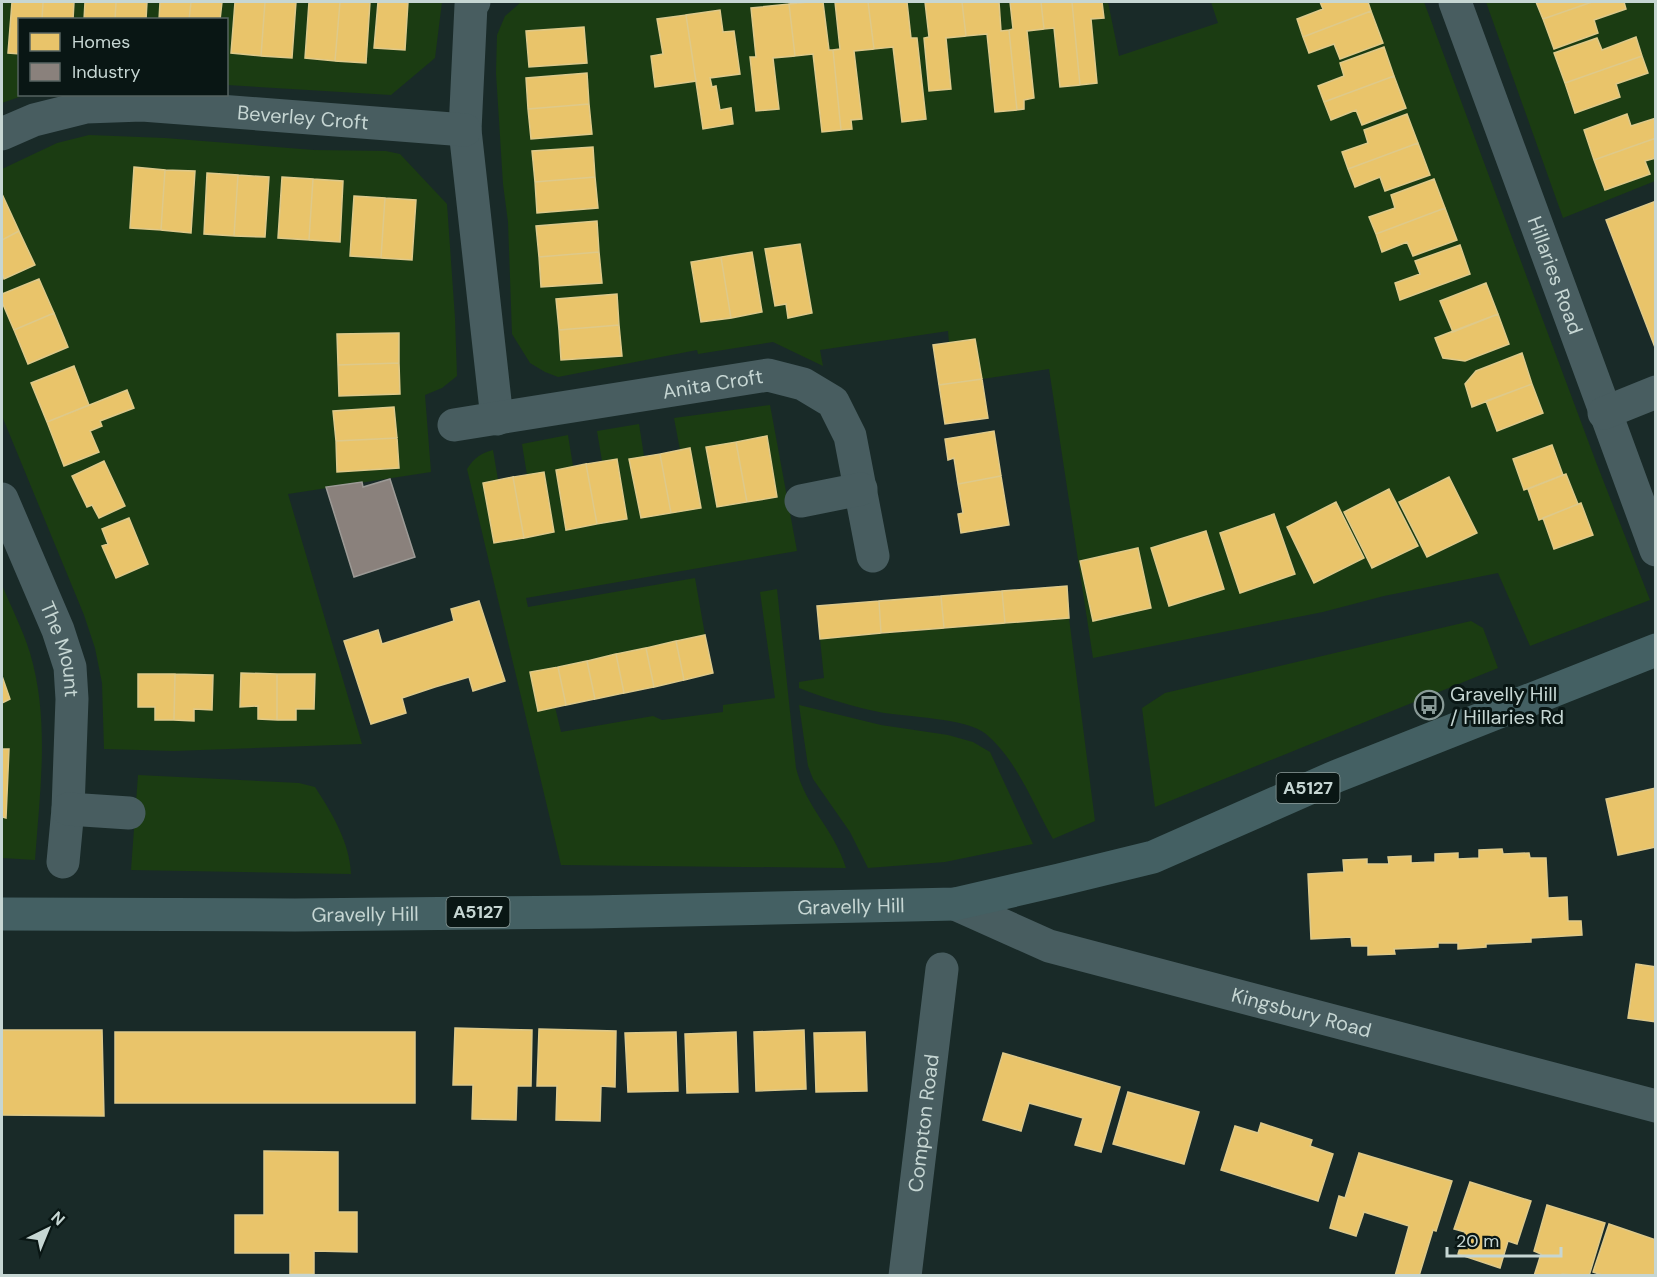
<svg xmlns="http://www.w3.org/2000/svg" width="1657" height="1277" viewBox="0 0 1657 1277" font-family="'DM Sans',sans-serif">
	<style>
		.green { fill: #1b3c12; fill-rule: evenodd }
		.homes { fill: #e9c46a; stroke: #dec98a; stroke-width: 1.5 }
		.industry { fill: #8a817c; stroke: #9c9a96; stroke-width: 1.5 }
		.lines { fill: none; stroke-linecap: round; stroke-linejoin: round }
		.minor { stroke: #485d60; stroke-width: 33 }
		.major { stroke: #446063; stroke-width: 33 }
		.labels { text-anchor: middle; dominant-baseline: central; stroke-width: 6; stroke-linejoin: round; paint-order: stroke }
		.shield { fill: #091614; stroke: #8d9c9a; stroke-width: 1.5 }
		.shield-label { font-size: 18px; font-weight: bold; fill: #c6d6d3 }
		.street-label { font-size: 20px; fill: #c6d6d3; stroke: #091614 }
		.poi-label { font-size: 20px; fill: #c6d6d3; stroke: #091614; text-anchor: start }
	</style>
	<rect width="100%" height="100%" fill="#192a28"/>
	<path class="green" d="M2,2H442L435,58L391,95L227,85L226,20H20V94L25,95L2,103Z
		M521,2H1108L1119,56L1218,23L1211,2H1424L1596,462L1650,600L1530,646L1498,573L1384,596L1323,612L1093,658L1049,369L982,379L975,339L949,343L948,331L820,350L823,366L773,342L698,354L697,350L558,377L545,372L530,363L512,334L508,222L503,184L496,73L497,35L505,16Z
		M1486,2H1655V181L1563,218Z
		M89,135L165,138L314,150L386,151L400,154L447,204L455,318L457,376L442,388L425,395L431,472L288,494L362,744L174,751L104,749L102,683L95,648L84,615L2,416V169L57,143ZM385,198L415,200L412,260L381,258Z
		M770,405L797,551L526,598L528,607L695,578L705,635L530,673L538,711L555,707L561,732L653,716L662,720L723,712V705L775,698L760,592L777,589L796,768C806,808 834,829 846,868L561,865L467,469C474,458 481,453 493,450L498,480L483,483L494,543L554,532L544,472L527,475L522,444L568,435L573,466L556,470L566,529L627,519L617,459L602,461L597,431L639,424L644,456L629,459L641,518L700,508L690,448L680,450L674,418ZM736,442L747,502L706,447Z
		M2,585C11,607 23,630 30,653C50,720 40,791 35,860L2,858Z
		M1069,618L1095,821L1053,839C1033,804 1017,760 986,734C968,718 905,717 879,712C851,706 825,698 799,688V682L824,678L820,639Z
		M1471,621L1483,628L1498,668L1155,807L1142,708L1165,693Z
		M799,705L881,725L948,735L973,742L990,752L1033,844L945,862L868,868L850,832L813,779L808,766Z
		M138,775L299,783L315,787C332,813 350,843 351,874L131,870Z"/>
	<path class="homes" d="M12,2H43L42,20H20V54L8,53Z
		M43,2H74L73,20H42Z
		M85,2H116L115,20H84Z
		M116,2H147L146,20H115Z
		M160,2H191L189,20H159Z
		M191,2H222L220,20H189Z
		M235,2H265L261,56L231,53Z
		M265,2H296L292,58L261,56Z
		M309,2H340L335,61L305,58Z
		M340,2H370L366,63L335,61Z
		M378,2H408L405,50L374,48Z
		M809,2H823L829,50H833L841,130L822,132L813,54L795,56L789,4Z
		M835,2H868L874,49L854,51L862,119L851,120L852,129L841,130L833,50L840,49Z
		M868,2H907L911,38H917L926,119L902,122L893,47L874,49Z
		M925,2H962L966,36L946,38L951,89L929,91L924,38L929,37Z
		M962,2H999L1001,31L1009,30L1017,110L995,112L987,34L966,36Z
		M1010,2H1041L1044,29L1027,31L1034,98L1024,100V109L1017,110L1009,30L1013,29Z
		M1041,2H1072L1080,85L1060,87L1054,28L1044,29Z
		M1072,2H1102L1104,18L1091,19L1097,83L1080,85Z
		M1320,2H1368L1371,11L1303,37L1297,19L1323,9Z
		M1536,2H1592L1543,19Z
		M1592,2H1624L1626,9L1594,20L1598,33L1554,49L1543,19Z
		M789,4L795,56L773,58L779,109L756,111L750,57H756L751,8Z
		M720,10L723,32L734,31L740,74L710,78L712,87L716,86L720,110L731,108L733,124L703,129L686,15Z
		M1371,11L1383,43L1340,59L1334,44L1309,53L1303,37Z
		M686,15L696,81L655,87L651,56L663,54L657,19Z
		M584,27L587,63L529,67L526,31Z
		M1636,37L1642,56L1565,83L1554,53L1597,38L1602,50Z
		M1384,47L1394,76L1324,102L1318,86L1344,76L1340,63Z
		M1642,56L1648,73L1616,84L1620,97L1575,113L1565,83Z
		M587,73L589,104L528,109L526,78Z
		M1394,76L1406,108L1362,125L1356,110L1331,120L1324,102Z
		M589,104L592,134L531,139L528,109Z
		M1407,114L1418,143L1348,169L1342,152L1368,143L1364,130Z
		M1627,114L1631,126L1656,118V138L1594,160L1584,130Z
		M1656,138V158L1645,161L1650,174L1605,190L1594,160Z
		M1418,143L1430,175L1385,191L1380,177L1355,187L1348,169Z
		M593,147L595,177L535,182L532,151Z
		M134,167L165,170L161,230L130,228Z
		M165,170L195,171L191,233L161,230Z
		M207,173L238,175L234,236L204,234Z
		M238,175L269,177L265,237L234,236Z
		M282,177L313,179L309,240L278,238Z
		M595,177L598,208L537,213L535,182Z
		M313,179L343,181L340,242L309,240Z
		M1434,179L1445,208L1376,234L1369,217L1395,208L1391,195Z
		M2,194L19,231L2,240Z
		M354,196L385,198L381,258L350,256Z
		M385,198L416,200L412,260L381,258Z
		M1656,201V350L1606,220Z
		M1445,208L1457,240L1413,256L1407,242L1382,252L1376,234Z
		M597,221L599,252L539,257L536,226Z
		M19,231L35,265L4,279L2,273V240Z
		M800,244L812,313L788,318L786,304L775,306L765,249Z
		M1460,245L1470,274L1400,300L1395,283L1420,274L1415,261Z
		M599,252L602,283L541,287L539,257Z
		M752,252L762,312L731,318L721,257Z
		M721,257L731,318L701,322L691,262Z
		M39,279L54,313L14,330L2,302V294Z
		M1486,283L1498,314L1453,332L1440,301Z
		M617,294L619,325L559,330L556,299Z
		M54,313L68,347L28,364L14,330Z
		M1498,314L1509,344L1465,361L1443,358L1435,338Z
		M619,325L622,356L561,360L559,330Z
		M399,333V363L338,365L337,334Z
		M975,339L982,379L939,385L933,345Z
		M1522,353L1532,384L1472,407L1465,384L1476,371Z
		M399,363L400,394L339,396L338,365Z
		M74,366L89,405L47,422L31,383Z
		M982,379L988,418L945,424L939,385Z
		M1532,384L1543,413L1497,431L1486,401Z
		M127,390L134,408L100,421L102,426L90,431L99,452L64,466L47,422Z
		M394,407L397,438L336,441L333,411Z
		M994,431L1001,476L958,484L954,458L948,460L945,439Z
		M767,436L777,497L747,502L736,442Z
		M397,438L399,468L337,472L336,441Z
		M736,442L747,502L717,507L706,447Z
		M1552,445L1563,475L1524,490L1513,459Z
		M690,448L701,508L671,513L660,454Z
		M660,454L671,513L641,518L629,459Z
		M617,459L627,519L597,524L586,464Z
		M104,461L125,506L99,518L92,505L87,507L72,476Z
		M586,464L597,524L566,530L556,470Z
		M544,472L554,532L524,538L513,477Z
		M1566,474L1578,504L1539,520L1528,489Z
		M1001,476L1009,525L961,533L958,514L963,513L958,484Z
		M513,477L524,538L494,543L483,483Z
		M1449,477L1477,533L1427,557L1399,502Z
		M1389,489L1418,546L1372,568L1344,512Z
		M1336,502L1364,558L1314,583L1287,527Z
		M1581,503L1593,535L1554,549L1543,518Z
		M1274,514L1295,574L1240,593L1220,533Z
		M129,518L148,564L116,578L102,546L108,544L102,529Z
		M1206,531L1224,589L1169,606L1151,548Z
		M1138,548L1151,608L1093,621L1080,561Z
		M1067,586L1069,618L1005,623L1002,591Z
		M1002,591L1005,623L944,628L941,596Z
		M941,596L944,628L881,633L879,601Z
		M479,601L505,681L473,691L469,677L435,687L402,698L406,713L371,724L344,641L378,630L382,644L454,621L451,609Z
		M879,601L881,633L820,639L817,606Z
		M705,635L713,673L684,680L676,641Z
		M676,641L684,680L654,687L646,648Z
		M646,648L654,687L624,693L616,654Z
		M616,654L624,693L595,699L587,661Z
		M587,661L595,699L566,705L558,667Z
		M558,667L566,705L538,711L530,672Z
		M241,673L277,674V720L258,719V706L240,707Z
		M138,674H175L174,720H155V707H138Z
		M175,674L213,675L212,710L194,709V721L174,720Z
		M277,674H315L314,709H296V720H277Z
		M2,676L10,699L2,703Z
		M2,749H9L6,818L2,817Z
		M1656,788V847L1618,855L1606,799Z
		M1502,849L1503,854L1529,853L1530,858H1546L1548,898L1567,897L1568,921H1581L1582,935L1531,938V942L1486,944V947L1458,949V943H1438V947L1394,949L1395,954L1368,955V946H1352L1351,937L1311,939L1308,874L1344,872L1343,860L1367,859V864H1389L1388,857L1411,856V863L1435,862V854L1458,853V859L1479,858V850Z
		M1636,964L1656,967V1022L1628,1018Z
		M455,1028L532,1030L531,1086H517L516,1120L472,1119L473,1085H453Z
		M539,1029L616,1031L615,1087L601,1086L600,1121L556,1120L557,1086H537Z
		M2,1030H102L104,1116L2,1115Z
		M804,1030L806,1089L756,1091L754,1032Z
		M115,1032H415V1103H115Z
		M676,1032L678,1091L628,1092L625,1033Z
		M736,1032L738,1092L687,1093L685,1034Z
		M865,1032L867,1091L816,1092L814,1033Z
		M1003,1053L1120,1087L1101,1152L1075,1145L1083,1118L1029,1103L1021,1131L983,1120Z
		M1128,1092L1199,1112L1184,1164L1113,1144Z
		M1261,1123L1312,1140L1310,1146L1333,1154L1318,1201L1221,1170L1235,1126L1258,1133Z
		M264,1151L338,1152V1212H357V1252L314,1251V1274H290V1253H235V1215H264Z
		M1359,1153L1452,1181L1436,1231L1433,1230L1419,1276H1395L1409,1226L1364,1212L1356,1236L1330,1228L1339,1196L1345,1198Z
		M1470,1182L1531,1201L1517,1244L1508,1241L1500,1268L1458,1254L1465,1232L1454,1229Z
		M1547,1205L1605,1223L1589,1276L1562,1274L1561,1276H1534L1541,1254L1534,1251Z
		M1609,1224L1656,1240V1276H1605L1593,1272Z"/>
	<path class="industry" d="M390,479L415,557L354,577L326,487L362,482L363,487Z"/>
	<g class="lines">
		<g class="minor">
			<path d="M474,2L471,5L465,130L497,419"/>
			<path id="s1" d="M1455,2L1656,550"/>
			<path id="s2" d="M2,134L34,120L86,107L142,105L465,130"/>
			<path d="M1604,413L1656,392"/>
			<path id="s3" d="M454,425L768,375L803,384L833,402L850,436L873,556"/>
			<path id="s4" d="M2,499L58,630L70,667L72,699L68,809L63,862"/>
			<path d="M801,501L861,489"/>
			<path d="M68,809L129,813"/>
			<path id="s5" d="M955,904L1049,946L1656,1106"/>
			<path id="s6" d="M905,1276L942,969"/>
		</g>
		<path class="major" id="s7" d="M2,914L295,915L591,912L955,904L1059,880L1153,857L1337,776L1656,650"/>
	</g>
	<defs>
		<g id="bus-ring" transform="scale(1.5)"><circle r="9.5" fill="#091614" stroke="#899a97" stroke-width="1.5"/><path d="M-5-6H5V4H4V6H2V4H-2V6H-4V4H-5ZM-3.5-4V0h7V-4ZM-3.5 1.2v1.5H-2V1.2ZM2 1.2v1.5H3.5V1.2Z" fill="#899a97"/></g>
	</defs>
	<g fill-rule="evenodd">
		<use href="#bus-ring" x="1429" y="705"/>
	</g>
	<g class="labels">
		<g class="shield">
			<rect x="1276.5" y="773" width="63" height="30" rx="4.5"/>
			<rect x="446.5" y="897" width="63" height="30" rx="4.5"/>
		</g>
		<g class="shield-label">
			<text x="1308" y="788">A5127</text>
			<text x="478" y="912">A5127</text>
		</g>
		<g class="street-label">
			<text stroke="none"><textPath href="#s2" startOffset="306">Beverley Croft</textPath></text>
			<text stroke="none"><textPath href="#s1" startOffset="291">Hillaries Road</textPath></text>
			<text stroke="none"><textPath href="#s3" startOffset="262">Anita Croft</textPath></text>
			<text stroke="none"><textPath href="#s4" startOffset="162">The Mount</textPath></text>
			<text stroke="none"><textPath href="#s7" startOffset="849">Gravelly Hill</textPath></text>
			<text stroke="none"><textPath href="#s7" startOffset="363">Gravelly Hill</textPath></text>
			<text stroke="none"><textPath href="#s5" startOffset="364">Kingsbury Road</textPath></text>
			<text stroke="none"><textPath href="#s6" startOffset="154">Compton Road</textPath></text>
		</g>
		<g class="poi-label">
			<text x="1450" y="694">Gravelly Hill<tspan x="1450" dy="23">/ Hillaries Rd</tspan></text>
		</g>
	</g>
	<rect width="1657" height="1277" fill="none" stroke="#c6d6d3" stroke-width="6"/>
	<rect x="18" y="18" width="210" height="78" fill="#091614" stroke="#556360" stroke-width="1.5"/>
	<rect x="30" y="33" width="30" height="18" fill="#e9c46a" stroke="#556360" stroke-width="1.5"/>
	<text x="72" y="48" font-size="18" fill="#c6d6d3">Homes</text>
	<rect x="30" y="63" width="30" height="18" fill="#8a817c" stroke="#556360" stroke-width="1.5"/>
	<text x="72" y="78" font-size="18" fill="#c6d6d3">Industry</text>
	<g transform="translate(48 1229) rotate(43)" stroke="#091614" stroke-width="4.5" paint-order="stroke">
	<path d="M0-4.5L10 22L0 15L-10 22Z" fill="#c6d6d3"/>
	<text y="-9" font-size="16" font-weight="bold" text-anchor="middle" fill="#c6d6d3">N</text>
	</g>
	<path d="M1447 1247v9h114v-9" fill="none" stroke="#c6d6d3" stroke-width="3"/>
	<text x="1456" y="1247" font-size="18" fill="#c6d6d3" stroke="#091614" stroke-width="4.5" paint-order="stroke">20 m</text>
</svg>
